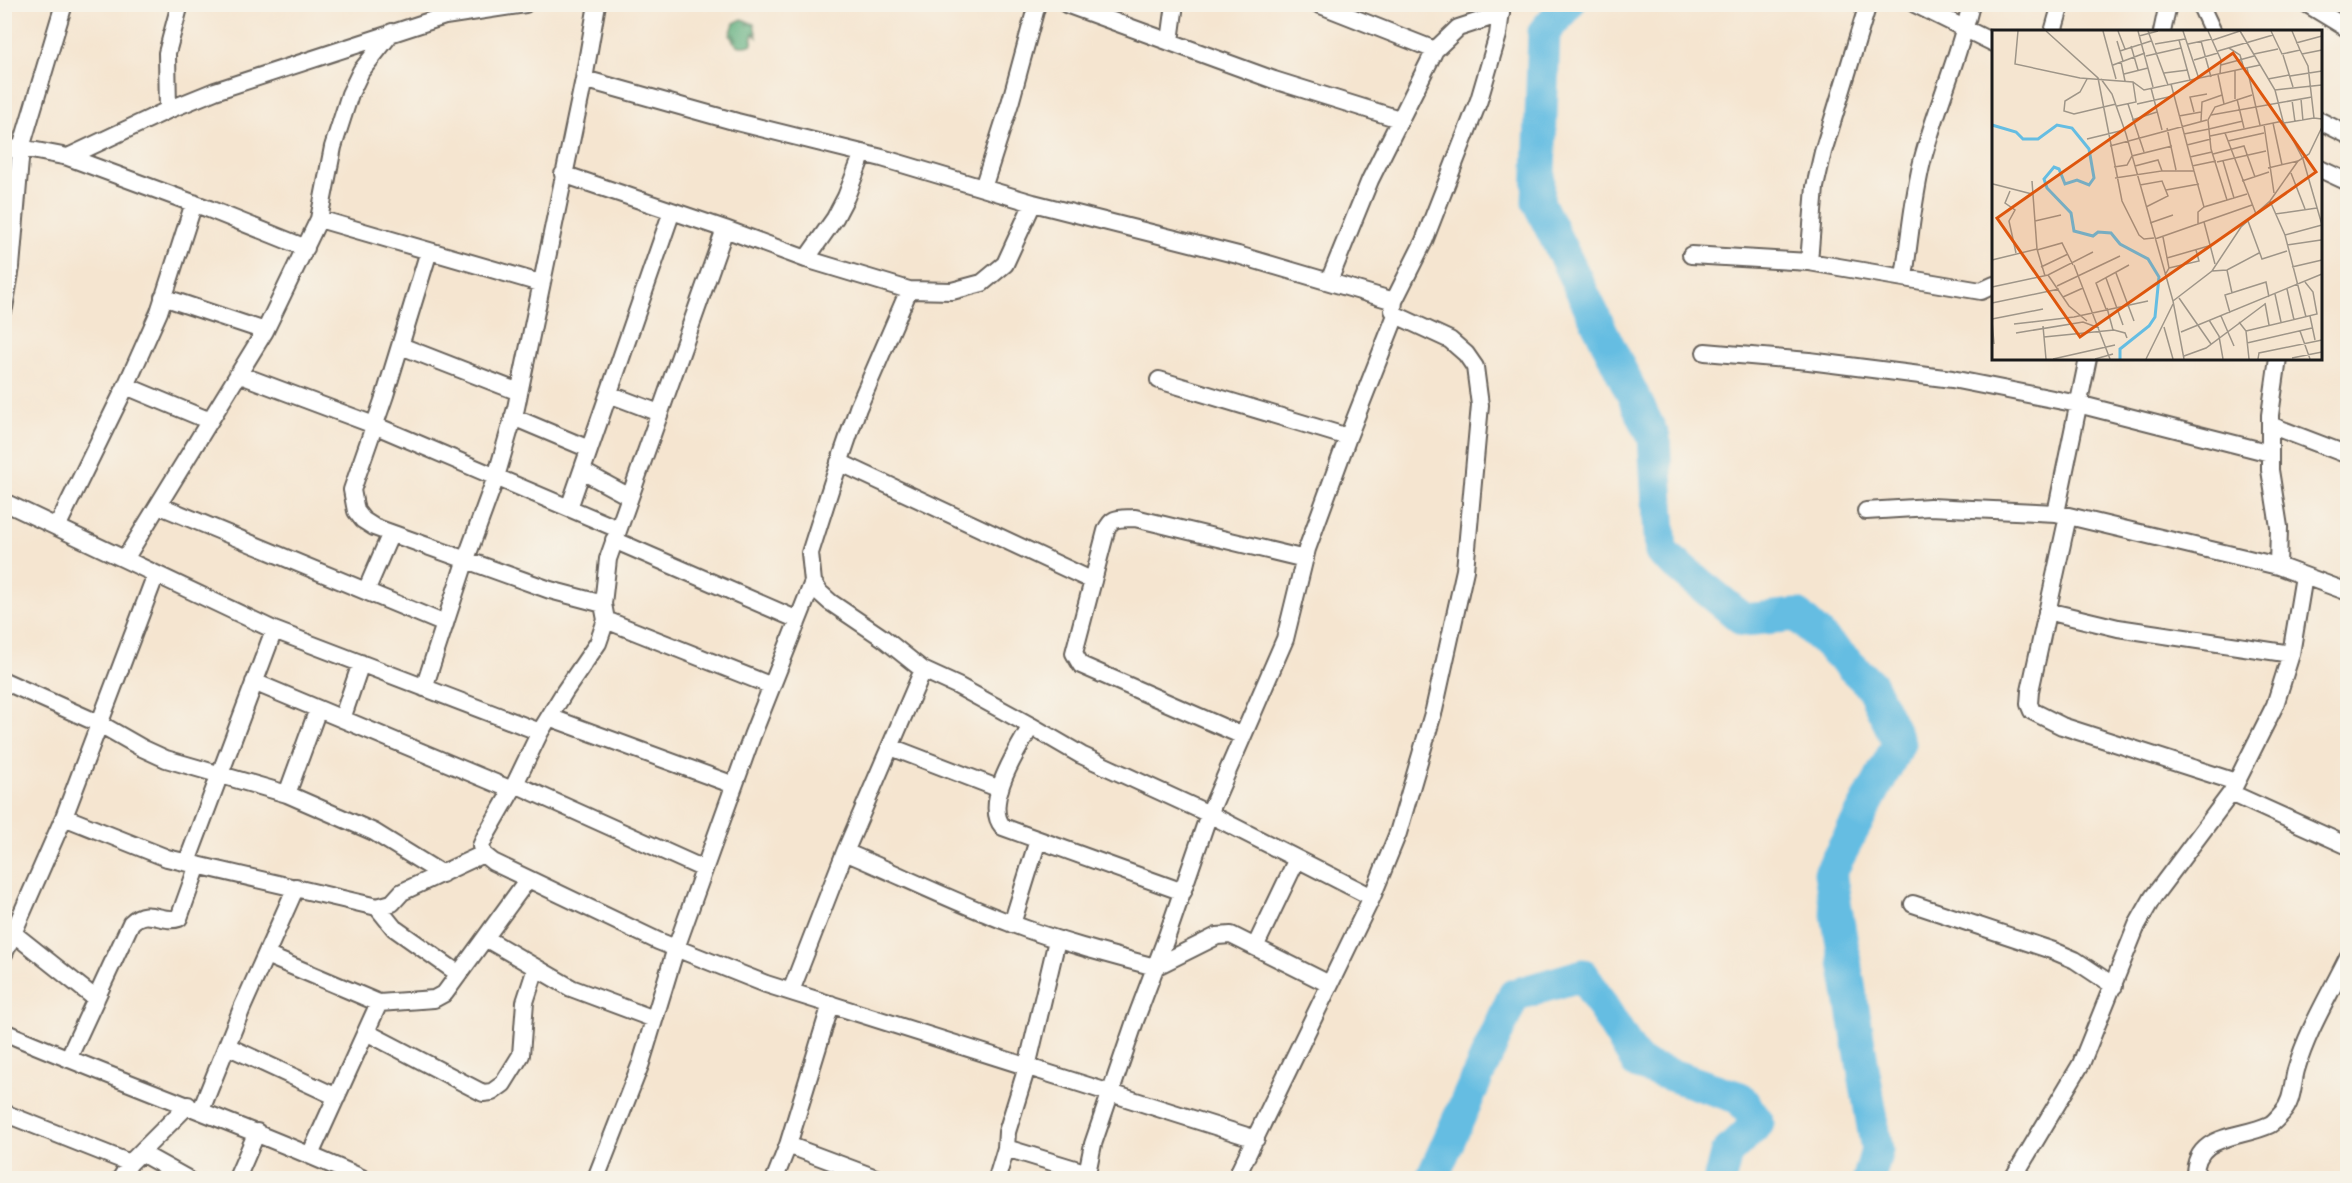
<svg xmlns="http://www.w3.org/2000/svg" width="2352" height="1183" viewBox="0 0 2352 1183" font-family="'EB Garamond',serif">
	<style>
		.forest { fill: url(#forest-firs); stroke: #3b644b; stroke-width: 1.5 }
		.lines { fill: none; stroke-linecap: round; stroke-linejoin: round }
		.river { stroke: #65bde2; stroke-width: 33 }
		.street-casing { stroke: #68625b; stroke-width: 20 }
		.street { stroke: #fff; stroke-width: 16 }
		.inset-river { fill: none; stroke: #65bde2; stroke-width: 3 }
		.inset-road { fill: none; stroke: #9e9588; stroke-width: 1.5 }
		.view { fill: #de560d; fill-opacity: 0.15; stroke: #de560d; stroke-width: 3 }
		.inset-edge { fill: none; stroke: #1c1c1c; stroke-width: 3 }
	</style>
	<defs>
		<pattern id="forest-firs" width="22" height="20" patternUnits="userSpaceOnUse" patternTransform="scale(1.5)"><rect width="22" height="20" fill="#5aac7a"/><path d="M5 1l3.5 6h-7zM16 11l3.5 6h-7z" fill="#4a8b63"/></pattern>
	</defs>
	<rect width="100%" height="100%" fill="#f7f3e8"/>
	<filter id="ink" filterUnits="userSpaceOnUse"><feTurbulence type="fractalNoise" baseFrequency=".0167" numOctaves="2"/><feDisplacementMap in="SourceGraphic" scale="12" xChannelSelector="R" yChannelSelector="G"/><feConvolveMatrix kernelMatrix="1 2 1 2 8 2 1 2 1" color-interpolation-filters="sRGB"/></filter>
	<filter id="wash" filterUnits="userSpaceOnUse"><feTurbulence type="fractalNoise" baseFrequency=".008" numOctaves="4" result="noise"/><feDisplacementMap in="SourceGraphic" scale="24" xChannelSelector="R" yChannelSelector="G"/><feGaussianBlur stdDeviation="1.35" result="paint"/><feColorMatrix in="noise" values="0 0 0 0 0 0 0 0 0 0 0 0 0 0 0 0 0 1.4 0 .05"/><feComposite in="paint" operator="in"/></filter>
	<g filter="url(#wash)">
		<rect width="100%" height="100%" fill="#f5e5d0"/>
		<path class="forest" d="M742,19L754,24L757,37L753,33L752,44C742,49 734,46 730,35L734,23Z"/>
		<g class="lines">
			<path class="river" d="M1568,4L1544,32L1538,202L1654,438L1661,552L1744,620L1797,615L1871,685L1899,743L1830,873L1877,1150L1869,1178
				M1432,1178L1514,995L1583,975L1638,1064L1740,1098L1758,1123L1726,1154L1720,1178"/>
		</g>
	</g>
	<g filter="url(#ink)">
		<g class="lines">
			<g class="street-casing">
				<path id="street" d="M1066,4L1274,80L1399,119
					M1318,4L1435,50
					M1915,4L1994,43
					M2200,4L2213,32
					M2307,4L2348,29
					M2053,32L2061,4
					M2162,32L2168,4
					M1170,41L1175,4
					M584,79L737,122L882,158L1033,203L1238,255L1394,301
					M168,110L167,53L180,4
					M2320,121L2348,135
					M4,149L21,148L68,157L168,110L215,91L445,16L525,4
					M68,157L209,209L306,248
					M2320,169L2348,182
					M563,174L725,229L806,259L909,290L952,291L982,283L1005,264L1033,203
					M983,188L1011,100L1037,4
					M319,219L540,283
					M725,229L608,559L603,604L606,620L598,643L565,691L540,732L512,790L485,837L481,846L483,854L493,862L658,941L766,984L1256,1139
					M429,251L385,395L352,490L356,511L363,520L374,527L550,590L603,604
					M1691,255L1809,262L1981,291L1994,285
					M806,259L835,218L846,197L863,153
					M1809,262L1815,187L1823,152L1868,4
					M1904,277C1910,238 1913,196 1923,158C1937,106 1959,57 1971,4
					M1329,281L1370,180L1435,50L1458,28L1501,14
					M909,290L858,408L832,484L810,553L813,582L820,593L830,602L883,638L923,670L958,686L1031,726
					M163,297L265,331
					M4,308L11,267L21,148L64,4
					M401,346L519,392
					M1705,352L1809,361L1952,379L2078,404L2270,453
					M2278,358L2270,415V470L2279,527L2278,566
					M238,374L374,425L618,529
					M1159,380L1348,437
					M126,386L210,421
					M609,394L659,413
					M513,417L589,449
					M2270,425L2348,455
					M839,462L1093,581
					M582,471L630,497
					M4,502L274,630L540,732
					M158,505L445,624
					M569,508L672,211
					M1866,511L1930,507L2056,513L2278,566L2348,592
					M2056,513L2088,358
					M2068,516L2030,691L2029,704L2032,711L2062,726L2236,782
					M57,527L126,386L159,312L194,203
					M614,540L798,620
					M125,559L265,331L319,219L333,147L350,94L361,71L392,32
					M366,591L391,533
					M2047,611L2118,628L2291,654
					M606,620L772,686
					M4,681L100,724L142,748L166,759L287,794L374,832L442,874
					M254,682L512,790
					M424,688L466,559L496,477L516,408L584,79L597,4
					M549,717L734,785
					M342,719L361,663
					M1243,736L1081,665L1074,653L1106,531C1112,516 1119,519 1135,518L1305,559
					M891,747L1000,789
					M515,784L704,869
					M2231,793L2348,846
					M287,794L318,709
					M64,817L167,858L377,907L392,903L402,892L483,854
					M845,852C900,875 954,902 1010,923C1057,941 1106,954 1155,967L1217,936L1231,935L1329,984
					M187,862L274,630
					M1183,892L1003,827C982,804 1018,749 1031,726L1081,755L1209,814L1372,897
					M1913,904L2054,951L2075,960L2114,986
					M377,907L394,928L459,974
					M1012,924L1038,840
					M13,933L96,999
					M485,938L571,988L654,1019
					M1255,947L1297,859
					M4,954L64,817L156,574
					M266,955L379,1003L434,999L445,993L528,879
					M791,991L845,852L923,670
					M4,1032C123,1083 244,1125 362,1178
					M366,1032L483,1093L492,1092L503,1084L521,1055L525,1002L536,968
					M227,1046L337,1097
					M68,1059L131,923C148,906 162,924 179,918L198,865
					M201,1110L242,1008L296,887
					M4,1113L130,1163
					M788,1145L876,1178
					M1006,1148L1088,1173
					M141,1153L186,1178
					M310,1155L379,1003
					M121,1178L130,1163L188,1105
					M237,1178L257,1132
					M596,1178L641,1063L676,948L752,736L813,582
					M775,1178L788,1145L831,1004
					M997,1178L1006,1148L1007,1132L1027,1067L1057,940
					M1086,1178L1093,1144L1135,1021L1167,936L1209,814L1285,639L1307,549L1348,437L1396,315L1393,310L1394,301L1424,241L1479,100L1498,35L1502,4
					M1236,1178L1372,897L1398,833L1434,710L1465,570L1480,405L1475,367L1466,354L1450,340L1396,315
					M2013,1178L2081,1064L2137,925L2153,897L2231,793L2275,705L2291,654L2304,576
					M2195,1178C2193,1133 2239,1139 2269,1125C2274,1123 2278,1117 2282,1113C2293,1101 2292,1085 2296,1070C2307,1031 2330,994 2348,957"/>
			</g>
			<use href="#street" class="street"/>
		</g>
	</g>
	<g transform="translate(1992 30)">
		<rect width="330" height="330" fill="#f5e5d0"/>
		<path class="inset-river" d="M0,95L24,102L31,109H46L65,95L80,98L97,119L102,148L97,155L85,150L73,154L67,139L62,137L52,149L55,158L79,183L82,201L101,206L106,202L119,203L128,214L156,229L167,247L163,287L157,296L128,319V329"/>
		<path class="inset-road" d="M26,1L23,34L88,48L141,52L152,60L268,35M54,1L106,48L130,171L147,205L152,209L162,208M111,1L124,49M126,1L133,19M146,1L161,57M156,1L176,55M191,1L207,49M216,1L229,30L228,44M248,1L283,60L291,91L311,129L330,195M279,1L290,24L308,20L316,36L322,88L330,89M300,1L308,20M147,6L166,1M187,10L198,50M221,10L248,1M125,11L131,31M209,11L219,47M304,13L330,6M163,14L193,9M196,14L220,9M139,16L146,40M237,18L248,25L252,39M128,21L159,11M226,21L281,5M262,24L286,19M310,24L330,20M291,25L301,57M154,26L189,18M202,30L226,23M129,32L133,51M121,35L153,23M229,35L262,26M255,38L268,95M243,41V69M172,43L196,40M132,44L156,38M226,45L232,74M298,46L330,41M95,49L88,62L73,71L72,81L82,84L124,74M109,49L120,64L134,104L181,271L192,329M276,49L297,45M179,54L202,141M159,58L170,100M283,60L330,55M245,69L252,98M309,69L311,91M300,70L303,92M136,74L152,122M145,74L181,66M125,76L144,72L141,52M202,82L198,67L215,64M219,85L320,67M187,86L209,82M140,90L165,82M209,91L210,72L230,65M281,93L290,135M292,93L322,88M272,95L282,163M175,98L184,140M217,99L251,91M233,103L264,184M192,104L217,99M218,106L291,91M95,109L132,100M236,111L272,103M195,115L219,109M118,116L215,90M221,124L252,116L263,147M198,127L220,122M231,131L242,168M225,132L274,121M200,136L224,131M122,137L135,135L140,126L180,116M276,138L306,131M170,141H202L212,177M299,143L313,179M123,148L170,141L166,130L143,136M40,151L45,219L53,246M250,151L277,142M1,154L40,164M148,155L170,151L176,166L154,177M174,160L207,154M18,161L13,173L23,180L17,191L24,223M235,170L219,119L216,90L223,77L260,65M278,171L293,205L314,287M283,184L325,178M43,191L69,185M256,191L270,229L295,221M212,192L223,234M158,193L181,185M206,194V182L212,177L255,164M293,205L330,195M171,207L177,238L173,245M163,209L260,175M295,215L329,210M45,220L70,213L81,235M175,228L220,215M0,230L45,219M82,235L118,329M49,237L76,224M300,237L330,230M177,238L207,231L204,220M235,240L240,263M220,241L235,240L267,223M124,243L142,291M56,245L77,276L95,291M114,248L131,295M65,256L128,226M0,257L56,245L101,222M295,259L302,290M283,264L289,292M71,267L91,258M187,268L219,314M181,271L220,241L249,197L278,171L306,131L317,124L330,97M0,273L67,259M273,273L277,295M115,278L121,300M114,279L104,253L137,235M238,283L233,265L274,252L277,267M229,286L242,316M318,286L323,310M0,289L51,279M217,290L227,306L231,329M0,291L2,314M247,292L254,301L257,329M22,294L82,287L156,271M51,296L54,329M172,297L181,329M254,301L325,284L321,262L313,252M308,301L318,329M189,302L330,244M24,303L91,292L107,298M52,307L122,300L133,303L135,308M255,313L320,298M192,326L214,318L273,274M300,328L330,322M61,329L123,315M103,329L121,324M154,329L181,274M266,329L267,323L330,310"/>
		<path class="view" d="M241,23L324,142L88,307L5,188Z"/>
		<rect width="330" height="330" class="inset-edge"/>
	</g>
	<rect width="2352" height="1183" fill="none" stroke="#f7f3e8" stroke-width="24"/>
</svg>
